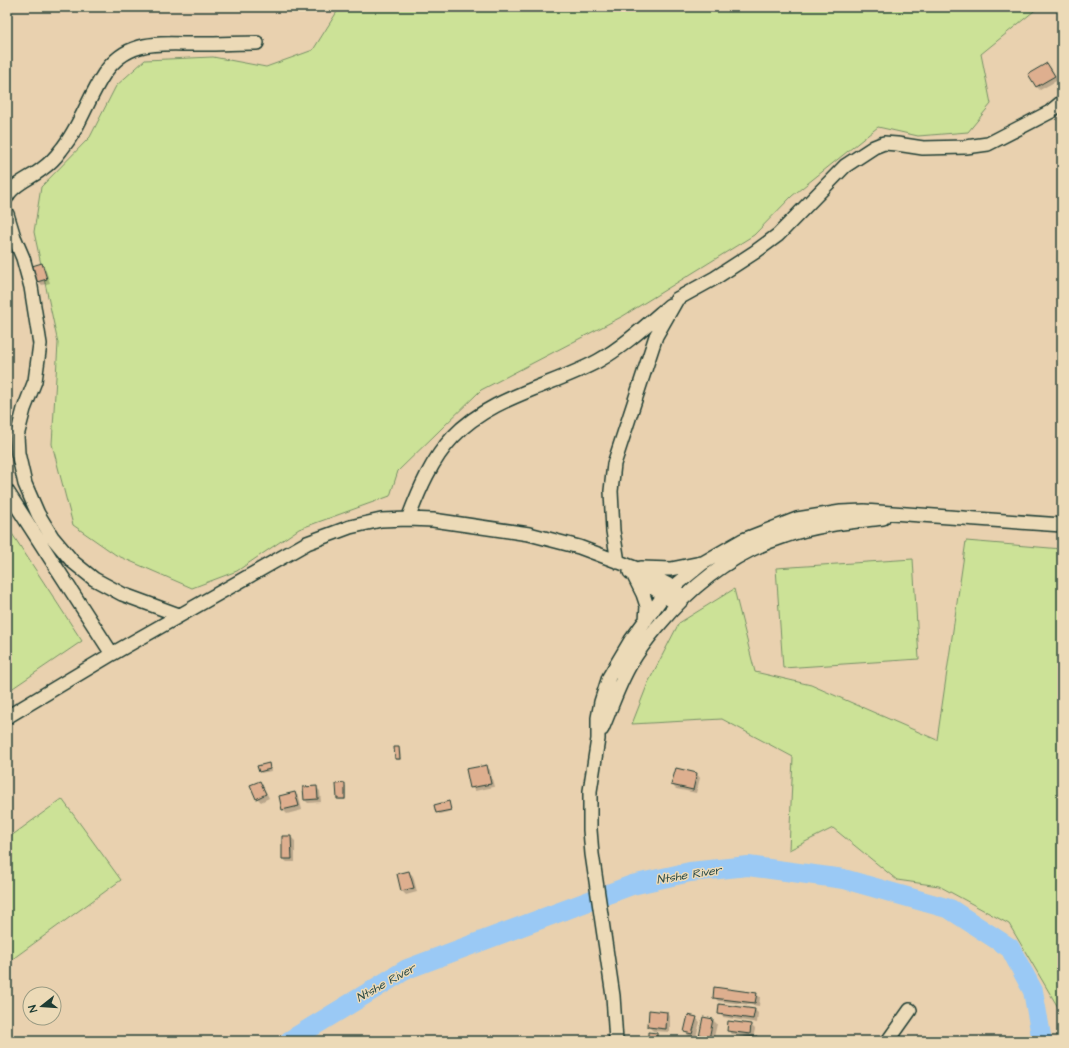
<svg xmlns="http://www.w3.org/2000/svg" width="1069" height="1048" viewBox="0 0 1069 1048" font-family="'Architects Daughter',sans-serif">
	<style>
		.green { fill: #cce297; stroke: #769066 }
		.shadow { fill: #0003 }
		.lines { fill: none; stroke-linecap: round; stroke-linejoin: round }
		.river { stroke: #9ac9f5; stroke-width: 20 }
		.building { fill: #deaf8f; stroke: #1f3d34 }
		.minor-casing { stroke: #1f3d34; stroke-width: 16 }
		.minor { stroke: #ecdab7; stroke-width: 13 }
		.labels { text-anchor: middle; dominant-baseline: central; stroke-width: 3; stroke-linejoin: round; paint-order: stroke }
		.water-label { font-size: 12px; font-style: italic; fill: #2b4b47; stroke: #ecdab7 }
	</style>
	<rect width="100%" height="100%" fill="#e9d1af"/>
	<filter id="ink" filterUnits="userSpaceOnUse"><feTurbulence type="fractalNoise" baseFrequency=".025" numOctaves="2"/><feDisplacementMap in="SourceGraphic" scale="8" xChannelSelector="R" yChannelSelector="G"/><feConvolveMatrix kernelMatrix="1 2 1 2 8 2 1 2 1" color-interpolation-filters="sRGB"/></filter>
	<g filter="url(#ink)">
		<path class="green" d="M340,7H1039L981,54L991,104L968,132L918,136L878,127L792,196L754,235L623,316L481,390L398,471L390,496L299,529L237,571L192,588L116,555L73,525L52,444L58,343L34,232L41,187L90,137L116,86L145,60L213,57L266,67L313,50Z
			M7,526L82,641L7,692Z
			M966,541L1062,549V1014L1009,924L939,886L897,880L833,828L789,850L793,757L722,719L632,724L648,683L679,623L734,589L755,672L811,685L937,740Z
			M913,559L919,659L783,668L776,568Z
			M62,799L121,880L7,963V839Z"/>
		<path class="shadow" d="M1047,64L1051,68L1058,80L1040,90L1037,87L1030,74Z
			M42,264L45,268L50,283L42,285L38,281Z
			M399,748L400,749L401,760H397L396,759Z
			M269,764L271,771L261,773L260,771Z
			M486,766L490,770L494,787L475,791L471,787Z
			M697,774L700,778L696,793L676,789L672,785Z
			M260,782L263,786L269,798L261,802L257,798Z
			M344,784L346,786V800H339L338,799Z
			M316,787L320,791L321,802L308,803L305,800Z
			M295,793L299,797L302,810L287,814L283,810L280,797Z
			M448,802L452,811L439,814L435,806Z
			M291,837L295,841V862H287L283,859Z
			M409,872L413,876L417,892L406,895L402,891L398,875Z
			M756,994L760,997L759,1006L718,1001L714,997Z
			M755,1010L758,1013L757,1023L723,1017L719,1014Z
			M667,1013L670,1016V1032L653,1031L649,1027Z
			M696,1018L700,1022L696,1037L689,1036L685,1032Z
			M713,1020L717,1024L713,1041H704L700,1037Z
			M751,1025L755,1029L753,1038L757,1037L760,1041H722L752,1037L732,1034L728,1030Z
			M553,1039L555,1041H547Z"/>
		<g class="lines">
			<path class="river" d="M289,1041L407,969L632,885L690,872L748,866L844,879L950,909L1010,948L1033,991L1042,1041"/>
		</g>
		<path class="building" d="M1047,63L1055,76L1036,87L1028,74Z
			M42,263L47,279L37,282L32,266Z
			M394,747H399L400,759H395Z
			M269,763L270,769L259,772L257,766Z
			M487,765L491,784L470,788L466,769Z
			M676,768L697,773L693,790L671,785Z
			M260,781L266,794L256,799L250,785Z
			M345,783V799H337L336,784Z
			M317,786L318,799L304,800L303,787Z
			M295,792L299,806L282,810L279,796Z
			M449,801L451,810L436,813L434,805Z
			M282,836H291L292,859H282Z
			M409,871L414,888L401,891L397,874Z
			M714,987L757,993L755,1003L713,998Z
			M719,1004L755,1009L753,1019L718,1014Z
			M649,1010L667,1012L666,1029L648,1027Z
			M688,1015L697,1017L692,1034L684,1032Z
			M703,1017L713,1019L709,1039L699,1037Z
			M728,1021L751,1024L750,1034L727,1031Z
			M648,1032L657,1033V1041H648Z
			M757,1036V1041H721V1039Z"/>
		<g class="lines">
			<g class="minor-casing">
				<path id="minor" d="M7,197C11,185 33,177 42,169C49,164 56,157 61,150C80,127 88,98 104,74C129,36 165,45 203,44C221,44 239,43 257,43
					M7,214L14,237L23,258L31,287L40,344L35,381L24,409L17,436L18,453L25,484L38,514L52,537L73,562L94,579L122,594L179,615
					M7,491L112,654
					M408,519C419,490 432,459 453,437C490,397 552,386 598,361C623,347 649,323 670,305
					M618,562L613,531L611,491L614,464L656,336L677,299L715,278L755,252L778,235L845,166L874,147L884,143L897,144L923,148L966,147L988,144L1050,112L1062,102
					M641,568L671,569L701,563
					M630,572L672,601
					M634,576L643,594L647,606L646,620
					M7,717L112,654L307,543L350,527L381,520L408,519L433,520L529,534L579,547L635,568L673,587L685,596
					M602,729C611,708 618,686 630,665C638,651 647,639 658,626C692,585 734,552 785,536C816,525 850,522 883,518
					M616,1041L613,996L592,854L590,830V791L598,739V718L601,702L609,677L631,640L664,595L703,563L743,540L797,519L841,512L864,511L1062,525
					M888,1041L910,1010"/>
			</g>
			<use href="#minor" class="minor"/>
		</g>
	</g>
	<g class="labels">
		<g class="water-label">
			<text transform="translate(689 875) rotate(-9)">Ntshe River</text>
			<text transform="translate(386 983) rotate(-29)">Ntshe River</text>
		</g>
	</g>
	<rect width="1069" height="1048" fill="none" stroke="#ecdab7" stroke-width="24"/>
	<rect x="12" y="12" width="1045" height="1024" fill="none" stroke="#1f3d34" stroke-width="1.5" filter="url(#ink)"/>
	<g transform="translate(42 1006) rotate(253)"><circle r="19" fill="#ecdab7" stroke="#9a9b83"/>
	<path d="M0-3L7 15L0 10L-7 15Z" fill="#1f3d34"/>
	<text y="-6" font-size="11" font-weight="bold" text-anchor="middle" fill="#1f3d34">N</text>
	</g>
</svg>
